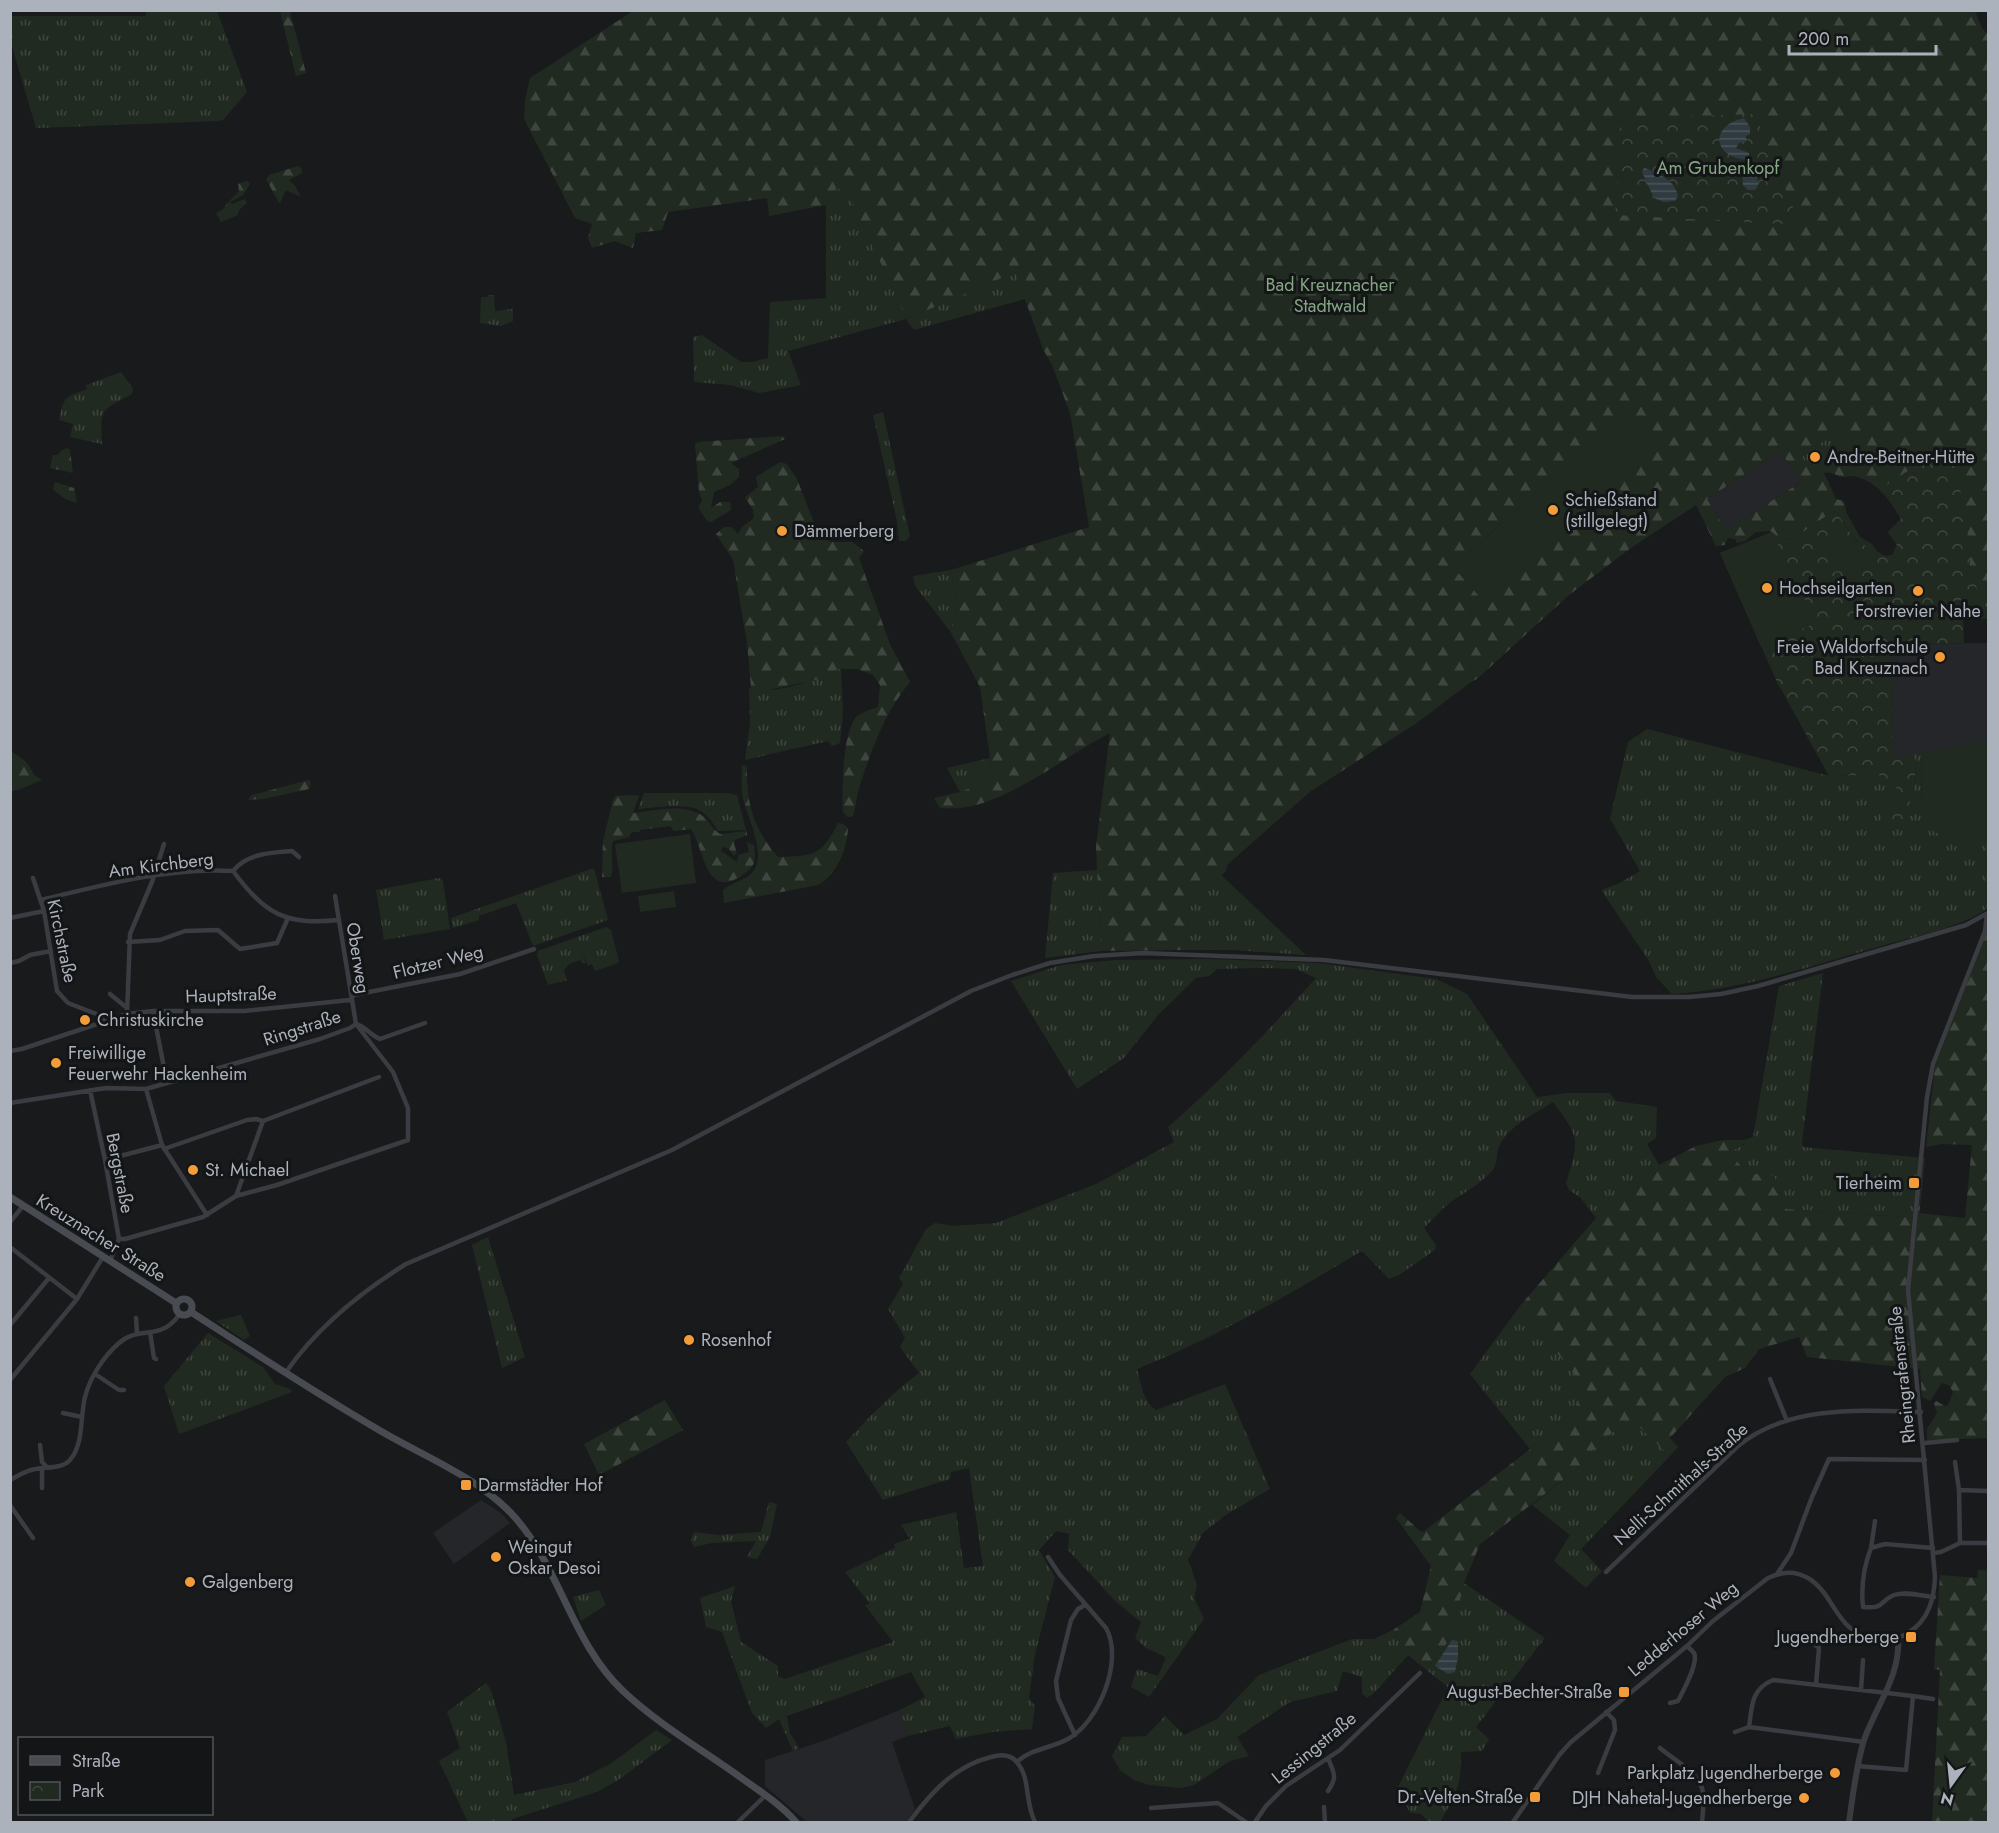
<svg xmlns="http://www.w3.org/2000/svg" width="1999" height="1833" viewBox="0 0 1999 1833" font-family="Jost,sans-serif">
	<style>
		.built { fill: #252629 }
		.grass { fill: url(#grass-tufts) }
		.forest { fill: url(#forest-firs); fill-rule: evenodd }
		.park { fill: url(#park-crowns) }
		.pitch { fill: #212a21 }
		.water { fill: url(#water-rules) }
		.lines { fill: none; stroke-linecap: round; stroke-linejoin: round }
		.minor { stroke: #3a3c41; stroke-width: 4.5 }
		.tertiary { stroke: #3a3c41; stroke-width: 6 }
		.secondary { stroke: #484b51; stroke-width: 7 }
		.poi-dot { fill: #f39d3a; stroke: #141517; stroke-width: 2 }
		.labels { text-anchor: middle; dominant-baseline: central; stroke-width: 6; stroke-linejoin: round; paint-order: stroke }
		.park-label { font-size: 18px; fill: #85a683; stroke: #141517 }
		.poi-label { font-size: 18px; fill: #acb2bb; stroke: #141517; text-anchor: start }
		.street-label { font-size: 18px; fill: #acb2bb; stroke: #141517 }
	</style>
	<defs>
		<pattern id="grass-tufts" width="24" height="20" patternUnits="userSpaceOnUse" patternTransform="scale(1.5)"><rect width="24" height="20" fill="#212a21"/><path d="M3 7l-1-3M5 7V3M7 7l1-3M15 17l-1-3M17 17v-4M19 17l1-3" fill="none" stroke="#3f463f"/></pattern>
		<pattern id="forest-firs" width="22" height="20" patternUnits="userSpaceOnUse" patternTransform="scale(1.5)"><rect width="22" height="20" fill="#212a21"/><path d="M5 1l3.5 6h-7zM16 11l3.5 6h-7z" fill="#3f463f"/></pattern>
		<pattern id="park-crowns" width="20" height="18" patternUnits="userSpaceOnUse" patternTransform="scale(1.5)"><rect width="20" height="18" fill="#212a21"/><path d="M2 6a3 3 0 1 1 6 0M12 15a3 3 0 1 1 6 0" fill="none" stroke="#3f463f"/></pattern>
		<pattern id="water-rules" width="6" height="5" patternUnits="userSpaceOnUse" patternTransform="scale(1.5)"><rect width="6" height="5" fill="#2f3b40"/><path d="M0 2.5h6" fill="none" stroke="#4a555a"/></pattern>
	</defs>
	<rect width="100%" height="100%" fill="#191a1c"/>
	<path class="built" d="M1780,451L1801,482L1726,530L1707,499Z
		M1988,643V741L1893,759L1892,644Z
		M481,1500L501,1513L510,1523L454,1564L433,1533Z
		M900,1710L908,1736L892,1742L915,1809L906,1822H807L765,1786V1760L823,1741Z"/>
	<path class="grass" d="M147,11H217L247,92L223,120L218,121L36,128L11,43V16H145Z
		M836,188L847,191L907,319L1015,271L1025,299L914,330L906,319L788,351L801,385L759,393L730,385L694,382L693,337L702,335L741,362H752L768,358L770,302L826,298V205Z
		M488,295H494L495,311L513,309V321L501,326L480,323L481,297H488Z
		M121,372L133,389L132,394C101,411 100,407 102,444L70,437L73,424L59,420C64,396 65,397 87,389L86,385Z
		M883,412L910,536L906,541H899L897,521L873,415Z
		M1846,431L1864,463C1848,472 1849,462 1835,461C1827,460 1817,464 1809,465L1804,461L1802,455L1807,449Z
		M951,570L958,608L950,631L915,586L913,576Z
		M838,669H841L843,712L840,743L832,746L828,741L745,760L750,722L749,688C775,696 814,680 838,669Z
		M1647,729L1829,776L1879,775L1898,789L1892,804L1884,816L1906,809C1915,796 1916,776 1916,760L1910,755L1921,753L1922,812L1946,836H1988V908C1962,927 1913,937 1881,946C1813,965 1743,990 1672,994L1656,977L1649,961L1601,890L1618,884L1640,871L1610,819L1628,742Z
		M990,758L993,780L960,792L947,768Z
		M644,793H727L737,795L746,830L718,831C713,823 708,815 699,810C687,803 653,808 638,809Z
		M594,868L608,920L533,946L516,903L479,916V920L453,928L451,918Z
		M1097,870L1101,951L1045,958L1053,873Z
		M1221,875L1306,955L1234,950H1184L1190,906Z
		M439,878L443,881L450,929L384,940L376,890Z
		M606,927L611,930L619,961L618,963L595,971L592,964L588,966L581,949L586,963L583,964L580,960L569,964L564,970L567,980L548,985L537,955L538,951Z
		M1207,959L1318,963L1436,979L1467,994L1537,1097L1568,1093H1610L1616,1101L1657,1107L1656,1138L1647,1144L1659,1165L1596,1218L1581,1198L1569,1190L1566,1183C1570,1170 1576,1154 1575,1140C1573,1127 1560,1111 1553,1102C1534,1114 1510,1125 1499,1146C1495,1154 1499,1163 1492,1171C1480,1184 1465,1192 1451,1202C1441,1209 1433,1220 1424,1228L1436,1245L1435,1250L1399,1275L1389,1279L1362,1251C1289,1294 1216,1338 1137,1369C1141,1384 1143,1401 1156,1410L1225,1384L1270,1489L1227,1514L1203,1533L1188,1560L1197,1585L1194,1598L1204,1619L1149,1697L1131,1687L1137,1669L1158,1676L1166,1657L1146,1648L1135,1638L1141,1622L1115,1601L1068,1550L1069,1534L1056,1531L1039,1550L1055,1577L1035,1654L1029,1698L1035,1706L1032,1729L992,1732L956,1739L950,1726L908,1736L900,1710L925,1697L911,1672L787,1716L790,1733L799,1748L793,1751L779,1719L766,1728L752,1713L722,1632L706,1627L700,1598L735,1586L731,1601L741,1642L778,1666V1676L785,1679L893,1642L865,1605L870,1604L845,1572L895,1548L894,1544L910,1539L901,1525L956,1512L964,1568L983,1566L969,1468L951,1472L950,1479L883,1500L846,1442C869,1417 892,1393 919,1373L900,1347L905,1338L888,1309L903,1284L899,1278L926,1229L935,1223L954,1226L996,1223L1096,1184L1174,1142L1168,1127C1221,1081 1269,1030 1316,978L1296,969L1258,968L1217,969L1209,976L1196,978L1158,1015L1124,1058L1077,1089L1011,981L1061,965L1116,960Z
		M1823,973L1802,1143L1803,1147L1925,1158L1919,1218L1786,1209L1774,1176L1747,1173L1729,1152L1745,1144L1744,1140L1753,1137L1779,986Z
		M488,1237L525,1357L502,1368L472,1245Z
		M1520,1306L1588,1392L1556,1429L1530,1449L1470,1374Z
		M241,1315L250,1336L244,1340L216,1321Z
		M208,1333L263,1367L275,1384L290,1389L292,1392L179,1434L164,1386Z
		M1632,1419L1670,1456L1581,1549L1602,1571L1586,1588L1554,1561L1570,1535L1532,1505L1576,1470L1603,1439Z
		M769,1502L777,1504L770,1537L757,1559L747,1557L756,1541L712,1543L694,1547L691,1541L694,1532L718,1535L761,1532Z
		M1464,1583L1545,1638L1476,1727L1489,1739L1482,1751L1461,1752C1462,1784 1456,1795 1440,1822H1429L1421,1814L1410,1813L1398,1787L1448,1687L1425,1669L1437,1658L1452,1635Z
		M599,1590L606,1605L581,1621L573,1597Z
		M1393,1630L1408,1655L1374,1693L1367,1698L1362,1694V1677L1343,1671L1337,1691L1290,1702L1237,1737L1249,1756L1230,1761L1194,1785L1181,1788L1149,1785L1134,1780L1120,1770L1112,1756L1122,1737L1146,1736L1165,1716L1184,1735L1217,1719L1259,1675L1352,1639H1374Z
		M486,1683L491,1690L506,1742L514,1795L575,1782L610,1764L656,1730L672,1740L617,1781L594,1793L512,1819V1822H468L439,1761L460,1748L447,1712Z"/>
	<path class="forest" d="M280,11H290L306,73L296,76Z
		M633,11H1975L1982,28L1988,35V607L1981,605L1977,594L1976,582L1969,569L1970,553L1968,544L1894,551L1897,545L1888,532L1901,519C1889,499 1877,480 1852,476C1849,476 1845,477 1842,477C1835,475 1832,472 1824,473L1836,499L1844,501L1847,514L1860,537L1872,544L1877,551L1885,557L1884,563L1856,540L1835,510L1793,539L1779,538L1770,531L1756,532L1745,541L1737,543L1735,539L1728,538L1725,545L1716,546L1696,505L1631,548L1569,595L1477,679L1471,682L1418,722L1311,791L1228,864L1226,871L1190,906L1184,950L1101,951L1096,847L1110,733C1060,758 997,815 940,808L934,798L960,792L993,779L980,687L950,631L958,608L951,570L1089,527L1070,413L1052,365L1043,349L1015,272L907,319L847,191L836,188L826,205L769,216L767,198L668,212L662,230L636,233L633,248L614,241L592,248L588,238L592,224L575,218L524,119L525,100L530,78ZM1624,413L1614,484L1620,532L1595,506L1453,567ZM1846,431L1864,463C1848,472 1849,462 1835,461C1827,460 1817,464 1809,465L1804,461L1802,455L1807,449ZM1780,451L1801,482L1726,530L1707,499Z
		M298,166L302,169V173L289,180L295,186L301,197L286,190L280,203H279L266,179L269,175Z
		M247,181L250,184L243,195L230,202L232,204L245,199L247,203L240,209L236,216L221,222L216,213L225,208L224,207L239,191L238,184Z
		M782,436L785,439L731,463L739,469V477L730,485L714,492L711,508L720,502H730L731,510L711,522L707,521L698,507L702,501L699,492L695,444L698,442Z
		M68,448L70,450L73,473L50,468L53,455H57L64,449Z
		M780,462L787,464L797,479L818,533L830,542H852L864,551L859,558L890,644L910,682C885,712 872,748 860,785C856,795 857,807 852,817H848L843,812C842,792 842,731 857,716C862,712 872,709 878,707L880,685L873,675L857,669H838L815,680L768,690L757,691L751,688L747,643L733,560L716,534L724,527H732L738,534L742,527L754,518L753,510L745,497L758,487L756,477Z
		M55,482L74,488L77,503L67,500L53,490Z
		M10,751C22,757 29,763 34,775L42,780L18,790L11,791Z
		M742,765L747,766C746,804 753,827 778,857C813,856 822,856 838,823L843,824L848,828C847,849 837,875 818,885L724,903L723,890C731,883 743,881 751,874C770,855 745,815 742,793C741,784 742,774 742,765Z
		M309,780L311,783L309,789L263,799L248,800L252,795Z
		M632,795L639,796L633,813C654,811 685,802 704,817C710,822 713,830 720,834L747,831V835L735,840L734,844L737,853L734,856L729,849L723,847L721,851L737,862L738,855L749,852L747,842L754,845C756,859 756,866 744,874C705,902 705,850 691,829L674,831L670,826L640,830L639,832H632L629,837L613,841C609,853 615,865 611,877H602L603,841L613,800L615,796Z
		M1988,928V1438L1927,1440V1429L1937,1413L1934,1404L1936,1401L1945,1406L1948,1405L1953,1392L1949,1385L1942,1383L1930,1401L1922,1397L1920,1369L1807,1357L1799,1337L1759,1349L1745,1368L1725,1377L1670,1438L1678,1447L1670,1456L1632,1420L1603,1439L1576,1470L1480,1544L1464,1583L1452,1635L1437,1658L1425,1669L1408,1655L1393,1630L1420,1612L1431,1566L1396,1518L1400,1513L1419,1530L1423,1532L1556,1429L1588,1392L1520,1306L1596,1218L1659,1165L1696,1146L1723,1140H1744L1745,1143L1729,1152L1747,1173L1774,1176L1786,1209L1918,1218L1919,1213L1965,1218L1972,1145L1942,1144L1926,1147L1935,1066Z
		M665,1400L683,1430L599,1475L584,1444Z
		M1978,1570L1988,1571V1822H1932L1940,1670L1934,1669L1940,1575L1977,1578Z"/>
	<path class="park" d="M1755,114L1800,225L1615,215L1622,119Z
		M1946,446L1962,485L1959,498L1966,513L1970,553L1969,569L1976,582L1977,594L1981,604L1988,607V619L1963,618L1964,643L1892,644L1893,758L1910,755L1916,760C1916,771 1915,784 1912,795C1910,804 1906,809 1907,819L1891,825L1880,820L1892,804L1898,789L1892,784L1889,785L1879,775L1829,776L1777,682L1720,553L1772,532L1779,538L1793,539L1835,510L1856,541L1885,556L1892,555L1897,545L1888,532L1901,519L1888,497L1880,489Z"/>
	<path class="pitch" d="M1624,413L1654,444L1615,484L1641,514L1620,532L1595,506L1485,603L1453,567Z
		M1772,532L1816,623L1761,647L1720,553Z
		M1855,542L1859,568L1833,572L1829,545Z
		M1988,741V836H1946L1934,832L1922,812L1921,753Z
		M690,834L696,883L622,893L615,844Z
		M674,891L676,907L640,912L638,896Z"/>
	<path class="water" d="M1744,118L1750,127V134L1746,136V142L1739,143L1736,148L1749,153V157L1745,160C1709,154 1713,124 1744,118Z
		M1746,166C1755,167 1760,180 1757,188L1754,190H1748L1743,185L1742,171Z
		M1645,168C1659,174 1675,180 1678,196L1675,201L1664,202L1654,198L1642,172L1643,169Z
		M1452,1640L1458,1641V1657L1455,1672L1448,1674L1435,1666Z"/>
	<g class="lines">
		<path class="minor" d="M233,871C247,853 271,853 292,851L299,857
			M33,878L44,911L57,991L68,1003L99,1015L104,1021
			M41,900C102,885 170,867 233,871C266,915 285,925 339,920
			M10,918L44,911
			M128,942L160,940L185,931L218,930L240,949L277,943L288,918
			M10,963L19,961L30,955L51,951
			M110,994L127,1008
			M153,1011L167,1083
			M127,1014L130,934L152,882L164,844
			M10,1051L22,1049L127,1014L153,1011H244L350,1000L354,995L460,974L534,949
			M146,1089L162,1145L207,1215
			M90,1090L105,1160L119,1239L110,1261
			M10,1103L106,1088L146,1089L320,1039L350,1028L356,1024C365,1026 371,1036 380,1039L425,1023
			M164,1149L247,1120L256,1119L263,1121
			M105,1160L162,1145
			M236,1196L263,1121L379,1077
			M10,1222L23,1206
			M119,1239H125L203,1217L236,1196L277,1185L408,1140V1108L393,1072L356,1024L335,896
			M10,1247L77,1299
			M136,1318L137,1334
			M10,1325L49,1278
			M150,1332L154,1358L156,1359
			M286,1372C316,1329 361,1292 406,1264L672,1150L971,991L1012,975L1050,963L1094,956L1142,953L1324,960L1632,997H1689L1721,994L1758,986L1966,925L1988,913
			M95,1374L119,1390H124
			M1770,1379L1787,1421
			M10,1380L77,1299L103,1257
			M63,1413L82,1417
			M1924,1443L1957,1440
			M40,1445L42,1462L47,1467
			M1955,1462L1959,1490
			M42,1468V1488
			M10,1480C17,1476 24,1472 31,1470C43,1466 61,1470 70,1460C84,1444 80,1416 85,1397C90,1377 104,1356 119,1343C139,1325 160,1342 179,1315
			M1988,1491L1959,1490L1960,1543H1988
			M10,1505L33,1538
			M1871,1548L1875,1521
			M1933,1548L1885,1544L1871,1548C1864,1566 1861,1588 1863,1607C1886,1609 1879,1601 1894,1595C1905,1591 1922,1596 1934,1597
			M1934,1553L1941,1552L1960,1543
			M1606,1572L1738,1446C1788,1405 1860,1410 1921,1412
			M1777,1574L1791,1553L1812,1497L1829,1459L1925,1460
			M1812,1642L1819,1648L1816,1685
			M1861,1690L1863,1660
			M1913,1696L1933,1699
			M1670,1703L1678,1701C1683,1691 1699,1663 1694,1653C1692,1650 1689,1648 1687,1646
			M1749,1727C1752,1706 1751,1689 1773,1680L1913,1696L1906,1770L1857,1766
			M1735,1732L1749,1727L1864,1742
			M1075,1735L1058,1698L1056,1681L1071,1620L1078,1609L1085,1605
			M1660,1748C1673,1759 1697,1772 1702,1788C1705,1799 1703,1812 1702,1822
			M1328,1758C1334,1774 1338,1776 1328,1791
			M1017,1762C1030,1749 1052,1748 1068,1739C1099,1722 1124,1660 1106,1628L1060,1575L1048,1557
			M1598,1773L1615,1730L1614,1720L1606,1712
			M1324,1807L1325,1822
			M1151,1808L1218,1803L1246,1822
			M738,1822L766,1795
			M909,1822C931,1793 954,1766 991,1757C1002,1754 1012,1754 1019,1765C1030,1780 1025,1803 1035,1822
			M1255,1822L1266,1806L1286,1786L1340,1750L1420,1673
			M1513,1822L1560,1754L1571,1742L1687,1646L1713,1621L1768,1578C1782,1572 1794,1570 1808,1578C1835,1594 1835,1631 1873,1639C1885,1642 1898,1639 1908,1633C1929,1620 1934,1599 1935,1577L1908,1290L1927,1097L1933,1064L1985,931L1987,914"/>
		<path class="tertiary" d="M1849,1822C1853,1795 1856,1766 1864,1740C1876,1706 1901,1675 1898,1638"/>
		<path class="secondary" d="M10,1197L176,1303
			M176 1307a8 8 0 1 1 16 0a8 8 0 1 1-16 0Z
			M191,1312C253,1352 315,1393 379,1430C423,1456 473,1475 510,1512C560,1564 570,1641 623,1691C658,1724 701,1749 740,1777C760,1791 780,1804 796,1822"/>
	</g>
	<g class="poi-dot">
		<circle cx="1815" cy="457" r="6"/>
		<circle cx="1553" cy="510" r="6"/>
		<circle cx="782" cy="531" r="6"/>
		<circle cx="1767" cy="588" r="6"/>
		<circle cx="1918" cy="591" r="6"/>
		<circle cx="1940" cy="657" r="6"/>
		<circle cx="85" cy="1020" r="6"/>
		<circle cx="56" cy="1063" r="6"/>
		<circle cx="193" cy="1170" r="6"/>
		<rect x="1908" y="1177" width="12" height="12" rx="3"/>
		<circle cx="689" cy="1340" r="6"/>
		<rect x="460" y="1479" width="12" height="12" rx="3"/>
		<circle cx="496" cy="1557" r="6"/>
		<circle cx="190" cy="1582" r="6"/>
		<rect x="1905" y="1631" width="12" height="12" rx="3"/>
		<rect x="1618" y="1686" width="12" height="12" rx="3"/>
		<circle cx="1835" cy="1773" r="6"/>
		<rect x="1529" y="1791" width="12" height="12" rx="3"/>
		<circle cx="1804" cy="1798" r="6"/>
	</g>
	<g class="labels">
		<g class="park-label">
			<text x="1718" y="168">Am Grubenkopf</text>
			<text x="1330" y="285">Bad Kreuznacher<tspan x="1330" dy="21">Stadtwald</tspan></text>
		</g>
		<g class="poi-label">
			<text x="1827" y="457">Andre-Beitner-Hütte</text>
			<text x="1565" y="500">Schießstand<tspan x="1565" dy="21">(stillgelegt)</tspan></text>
			<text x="794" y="531">Dämmerberg</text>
			<text x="1779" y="588">Hochseilgarten</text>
			<text x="1918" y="611" text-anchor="middle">Forstrevier Nahe</text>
			<text x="1928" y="647" text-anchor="end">Freie Waldorfschule<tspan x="1928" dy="21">Bad Kreuznach</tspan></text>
			<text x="97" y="1020">Christuskirche</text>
			<text x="68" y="1053">Freiwillige<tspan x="68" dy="21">Feuerwehr Hackenheim</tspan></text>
			<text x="205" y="1170">St. Michael</text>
			<text x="1902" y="1183" text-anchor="end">Tierheim</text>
			<text x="701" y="1340">Rosenhof</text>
			<text x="478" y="1485">Darmstädter Hof</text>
			<text x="508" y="1547">Weingut<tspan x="508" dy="21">Oskar Desoi</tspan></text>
			<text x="202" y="1582">Galgenberg</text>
			<text x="1899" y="1637" text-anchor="end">Jugendherberge</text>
			<text x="1612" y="1692" text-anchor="end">August-Bechter-Straße</text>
			<text x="1823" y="1773" text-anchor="end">Parkplatz Jugendherberge</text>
			<text x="1523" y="1797" text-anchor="end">Dr.-Velten-Straße</text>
			<text x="1792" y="1798" text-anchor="end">DJH Nahetal-Jugendherberge</text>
		</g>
		<g class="street-label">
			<text transform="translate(161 865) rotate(-7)">Am Kirchberg</text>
			<text transform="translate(62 941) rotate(78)">Kirchstraße</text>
			<text transform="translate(358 958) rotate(81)">Oberweg</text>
			<text transform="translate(438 962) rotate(-14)">Flotzer Weg</text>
			<text transform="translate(231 995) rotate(-2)">Hauptstraße</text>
			<text transform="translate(302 1028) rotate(-18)">Ringstraße</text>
			<text transform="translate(120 1173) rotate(79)">Bergstraße</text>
			<text transform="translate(101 1238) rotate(32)">Kreuznacher Straße</text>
			<text transform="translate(1902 1375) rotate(-96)">Rheingrafenstraße</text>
			<text transform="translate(1681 1484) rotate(-42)">Nelli-Schmithals-Straße</text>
			<text transform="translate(1683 1629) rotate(-40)">Ledderhoser Weg</text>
			<text transform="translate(1314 1748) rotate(-39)">Lessingstraße</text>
		</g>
	</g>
	<rect width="1999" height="1833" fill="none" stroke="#acb2bb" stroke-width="24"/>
	<rect x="18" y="1737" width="195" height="78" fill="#141517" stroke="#515459" stroke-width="1.5"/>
	<rect x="30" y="1756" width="30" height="9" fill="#484b51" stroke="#515459" stroke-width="1.5"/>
	<text x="72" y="1767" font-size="18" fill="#acb2bb">Straße</text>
	<rect x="30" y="1782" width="30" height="18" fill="url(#park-crowns)" stroke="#515459" stroke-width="1.5"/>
	<text x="72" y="1797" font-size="18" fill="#acb2bb">Park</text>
	<g transform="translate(1951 1785) rotate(195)" stroke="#141517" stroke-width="4.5" paint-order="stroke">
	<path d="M0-4.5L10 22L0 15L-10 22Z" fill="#acb2bb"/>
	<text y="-9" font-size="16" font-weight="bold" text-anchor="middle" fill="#acb2bb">N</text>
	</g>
	<path d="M1789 45v9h147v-9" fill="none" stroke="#acb2bb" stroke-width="3"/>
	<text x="1798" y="45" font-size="18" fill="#acb2bb" stroke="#141517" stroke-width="4.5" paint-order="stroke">200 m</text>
</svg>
